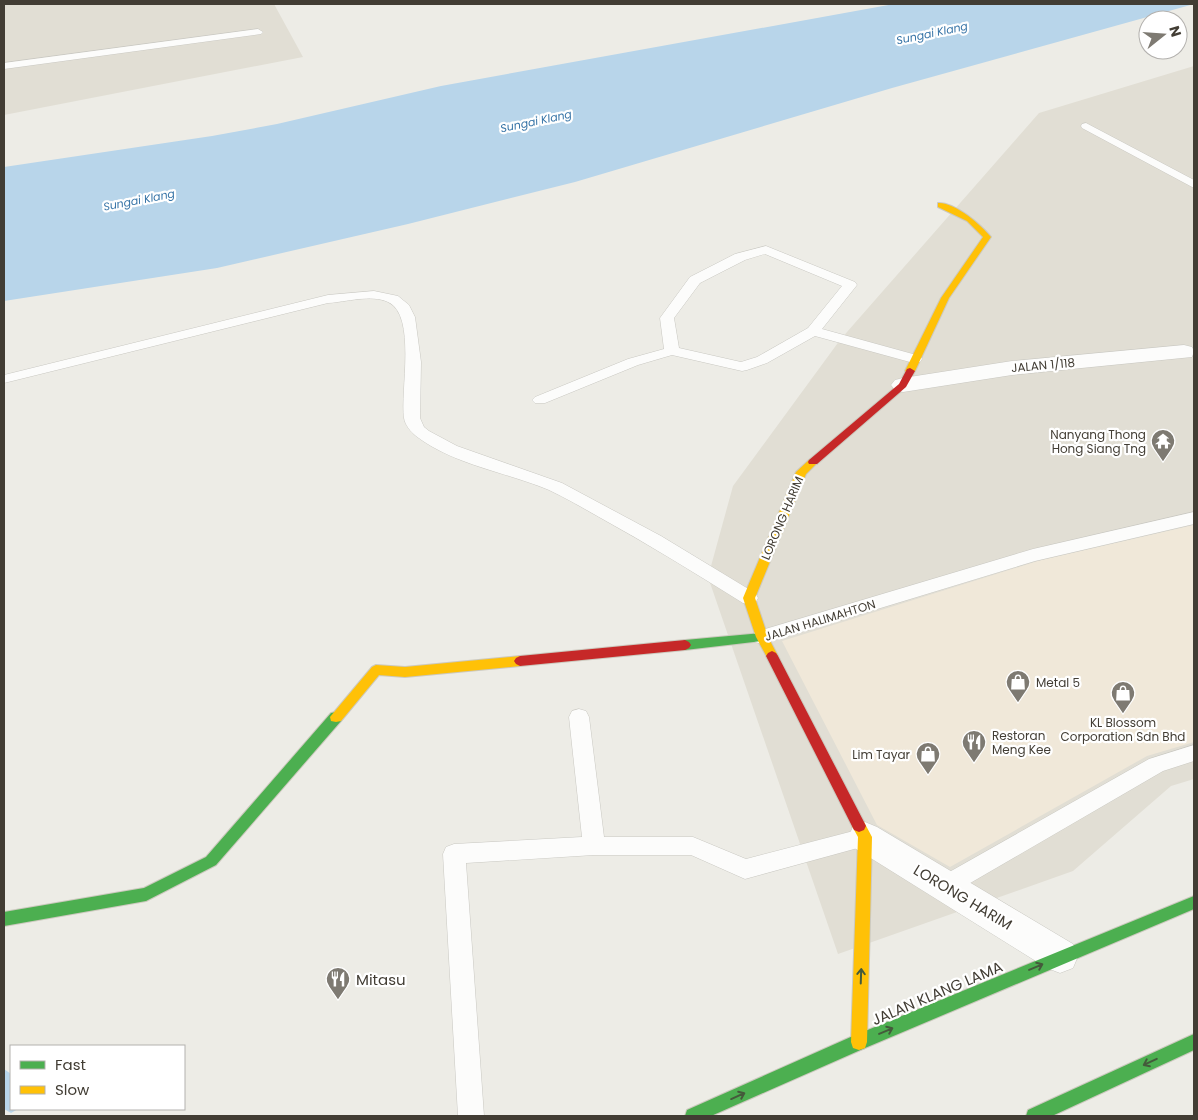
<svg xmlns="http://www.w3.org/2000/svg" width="1198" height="1120" viewBox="0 0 1198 1120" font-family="Poppins,sans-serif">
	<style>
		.residential { fill: #e1ded4 }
		.commercial { fill: #f0e8d9 }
		.water { fill: #b8d5ea }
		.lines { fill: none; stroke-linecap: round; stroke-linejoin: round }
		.stream { fill: #b8d5ea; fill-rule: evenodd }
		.lane-casing { stroke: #c9c8c2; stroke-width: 1 }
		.street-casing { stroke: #c9c8c2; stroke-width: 1 }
		.fast-casing { stroke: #ccc9be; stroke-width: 2 }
		.slow-casing { stroke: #ccc9be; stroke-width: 2 }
		.jam-casing { stroke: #ccc9be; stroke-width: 2 }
		.lane { fill: #fcfcfb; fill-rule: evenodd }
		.street { fill: #fcfcfb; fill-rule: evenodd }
		.fast { fill: #4caf50; fill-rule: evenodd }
		.slow { fill: #ffc107; fill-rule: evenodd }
		.jam { fill: #c62828; fill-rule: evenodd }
		.oneway { stroke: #445a3b }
		.labels { text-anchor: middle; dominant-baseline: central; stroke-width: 4.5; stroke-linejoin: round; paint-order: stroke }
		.far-water-label { font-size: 11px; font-style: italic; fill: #3573a6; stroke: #fff }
		.street-label { font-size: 12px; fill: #423d34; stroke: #fff }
		.poi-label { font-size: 12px; fill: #423d34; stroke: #fff; text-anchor: end }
		.near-street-label { font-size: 15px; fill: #423d34; stroke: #fff }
		.near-poi-label { font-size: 15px; fill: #423d34; stroke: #fff; text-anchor: start }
	</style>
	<rect width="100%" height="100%" fill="#edece6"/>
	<path class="residential" d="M4,4H274L303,57L4,115Z
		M1194,66V779L1171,786L1073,871L838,954L708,577L733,486L840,340L1039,113Z"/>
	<path class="commercial" d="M1194,525V742L1147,756L950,867L877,825L782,641L1038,561Z"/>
	<path class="water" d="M894,4H1194L892,88L575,182L408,224L217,268L4,301V167L212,136L277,124L441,86Z"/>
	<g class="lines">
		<path class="stream" d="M4,1069L11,1074V1109H18L11,1113L4,1109Z"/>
		<g class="lane-casing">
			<path id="lane" d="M258,29L263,32L261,34L4,69V63Z
				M1086,123L1194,180V188L1082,128L1081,126L1082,124Z
				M766,246L855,282L857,285L822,329L920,356L922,359L920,362H910L815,336L767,363L747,370L742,371L672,355L638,365L545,403H535L532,400L535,397L628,359L664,349L660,318L690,277L735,254ZM765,254L842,286L808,328L757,357L741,362L679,348L674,318L700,283L745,260Z
				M374,291L398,296L409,305L415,317L421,362L420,418L424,427L429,431L457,446L562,483L661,536L755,593L758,598L755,603L749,604L743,603C695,573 648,544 599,517C583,508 566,498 549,490C506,472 454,465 416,436C411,432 405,425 404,418C400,392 417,315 388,302C371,294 346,302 328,303L4,383V375L328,295Z
				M1194,512V524L1035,561L762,644L755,642L753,637L755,632L1033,549Z
				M579,709L586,711L589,717L604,837H693L746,859L865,828L873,830L876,837L873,844L865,846L745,879L691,855H594L466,863L484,1116H458L443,854L446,847L454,844L582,837L569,717L572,711Z
				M1194,745V761L1163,771L953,893L945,896L937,893L934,886L937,879L1149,759Z"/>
		</g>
		<g class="street-casing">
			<path id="street" d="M1184,345L1192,347L1194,351L1192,357L1012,375L903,392L895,390L891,385L895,380L903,378L1012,361Z
				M865,822L877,827L1073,944L1078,956L1073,968L1060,973L1047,968L853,847L848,837L853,827Z"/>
		</g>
		<g class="fast-casing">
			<path id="fast" d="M762,633L766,634L768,637L766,640L762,641L685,650L681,648L679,645L681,642L685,640Z
				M336,712L341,713L342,717L341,721L216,865L146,901L4,926V912L144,888L206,857L331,713Z
				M1194,896V909L865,1048L711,1116H685L687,1110L853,1036Z
				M1194,1034V1050L1052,1116H1026L1028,1110Z"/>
		</g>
		<g class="slow-casing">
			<path id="slow" d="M938,203C955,202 981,225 991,237L949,298L915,371L910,374L905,371L941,298L983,237L967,221L938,207Z
				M813,459L818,462L806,474L755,598L768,637L778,656L776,659H768L756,637L743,598L796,472L809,460Z
				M520,656L524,658L526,661L524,664L520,666L405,677L379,675L341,721L336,722L331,721L330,717L372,667L376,665L405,667Z
				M859,820L864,822L872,837L867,1042L865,1048L859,1050L853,1048L851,1042L858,837L852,826L854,822Z"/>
		</g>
		<g class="jam-casing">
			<path id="jam" d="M910,368L915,371L906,387L817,464H809L808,462L809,460L899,384L907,369Z
				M685,640L689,642L691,645L689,648L685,650L520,666L516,664L514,661L516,658L520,656Z
				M772,651L776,653L778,656L864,822L866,826L864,830L859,832L854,830L766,656L768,653Z"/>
		</g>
		<use href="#lane" class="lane"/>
		<use href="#street" class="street"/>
		<use href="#fast" class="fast"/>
		<use href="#slow" class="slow"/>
		<use href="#jam" class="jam"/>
	</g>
	<defs><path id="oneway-shaft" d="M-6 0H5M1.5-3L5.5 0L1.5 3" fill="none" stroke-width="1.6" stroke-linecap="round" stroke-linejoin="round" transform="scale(1.25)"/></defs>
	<g class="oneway">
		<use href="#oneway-shaft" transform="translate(1036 967) rotate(-23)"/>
		<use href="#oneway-shaft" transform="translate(861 976) rotate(-88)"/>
		<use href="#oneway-shaft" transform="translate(886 1031) rotate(-23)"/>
		<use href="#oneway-shaft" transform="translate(1150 1062) rotate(155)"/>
		<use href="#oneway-shaft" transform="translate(738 1096) rotate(-24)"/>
	</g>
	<defs>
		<g id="temple-pin" transform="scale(1.25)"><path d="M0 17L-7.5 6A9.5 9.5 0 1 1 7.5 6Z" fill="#7e7a72" stroke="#fff"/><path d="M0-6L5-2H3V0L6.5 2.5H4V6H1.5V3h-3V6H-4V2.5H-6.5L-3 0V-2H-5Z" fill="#fff"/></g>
		<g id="shop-pin" transform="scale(1.25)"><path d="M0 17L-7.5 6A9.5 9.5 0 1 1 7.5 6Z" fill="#7e7a72" stroke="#fff"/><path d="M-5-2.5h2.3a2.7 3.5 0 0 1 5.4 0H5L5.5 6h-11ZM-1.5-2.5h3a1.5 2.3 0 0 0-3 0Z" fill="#fff"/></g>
		<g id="restaurant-pin" transform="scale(1.25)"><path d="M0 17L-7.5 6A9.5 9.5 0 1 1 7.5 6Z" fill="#7e7a72" stroke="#fff"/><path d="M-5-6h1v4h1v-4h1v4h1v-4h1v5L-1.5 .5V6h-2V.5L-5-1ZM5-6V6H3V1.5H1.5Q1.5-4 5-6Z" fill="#fff"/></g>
	</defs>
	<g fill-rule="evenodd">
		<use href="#temple-pin" x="1163" y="441"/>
		<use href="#shop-pin" x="1018" y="682"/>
		<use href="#shop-pin" x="1123" y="693"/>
		<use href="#restaurant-pin" x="974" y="742"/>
		<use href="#shop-pin" x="928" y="754"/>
		<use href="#restaurant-pin" x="338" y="979"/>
	</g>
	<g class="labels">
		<g class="far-water-label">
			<text transform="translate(932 33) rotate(-12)">Sungai Klang</text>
			<text transform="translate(536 121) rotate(-12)">Sungai Klang</text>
			<text transform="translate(139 200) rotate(-11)">Sungai Klang</text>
		</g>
		<g class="street-label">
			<text transform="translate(1043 365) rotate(-5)">JALAN 1/118</text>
			<text transform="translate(782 518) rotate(-67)">LORONG HARIM</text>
			<text transform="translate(820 620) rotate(-17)">JALAN HALIMAHTON</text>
		</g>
		<g class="poi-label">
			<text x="1146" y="434">Nanyang Thong<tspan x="1146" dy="14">Hong Siang Tng</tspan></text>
			<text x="1036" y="682" text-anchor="start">Metal 5</text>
			<text x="1123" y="722" text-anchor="middle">KL Blossom<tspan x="1123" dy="14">Corporation Sdn Bhd</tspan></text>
			<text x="992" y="735" text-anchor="start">Restoran<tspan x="992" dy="14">Meng Kee</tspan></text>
			<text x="910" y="754">Lim Tayar</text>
		</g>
		<g class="near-street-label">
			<text transform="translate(963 897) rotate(31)">LORONG HARIM</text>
			<text transform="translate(937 993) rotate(-23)">JALAN KLANG LAMA</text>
		</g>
		<g class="near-poi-label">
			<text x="356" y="979">Mitasu</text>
		</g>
	</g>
	<rect width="1198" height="1120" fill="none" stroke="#423d34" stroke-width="10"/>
	<rect x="10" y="1045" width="175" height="65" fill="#ffffff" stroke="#b3b1ae"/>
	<rect x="20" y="1061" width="25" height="8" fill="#4caf50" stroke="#b3b1ae"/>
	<text x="55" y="1070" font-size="15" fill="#423d34">Fast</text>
	<rect x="20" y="1086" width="25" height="8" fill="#ffc107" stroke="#b3b1ae"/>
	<text x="55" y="1095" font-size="15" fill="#423d34">Slow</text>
	<g transform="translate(1163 35) rotate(73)"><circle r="24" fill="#ffffff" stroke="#b3b1ae"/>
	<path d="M0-4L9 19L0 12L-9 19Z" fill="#7e7a72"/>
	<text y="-8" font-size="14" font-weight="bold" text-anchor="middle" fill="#423d34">N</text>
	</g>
</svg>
